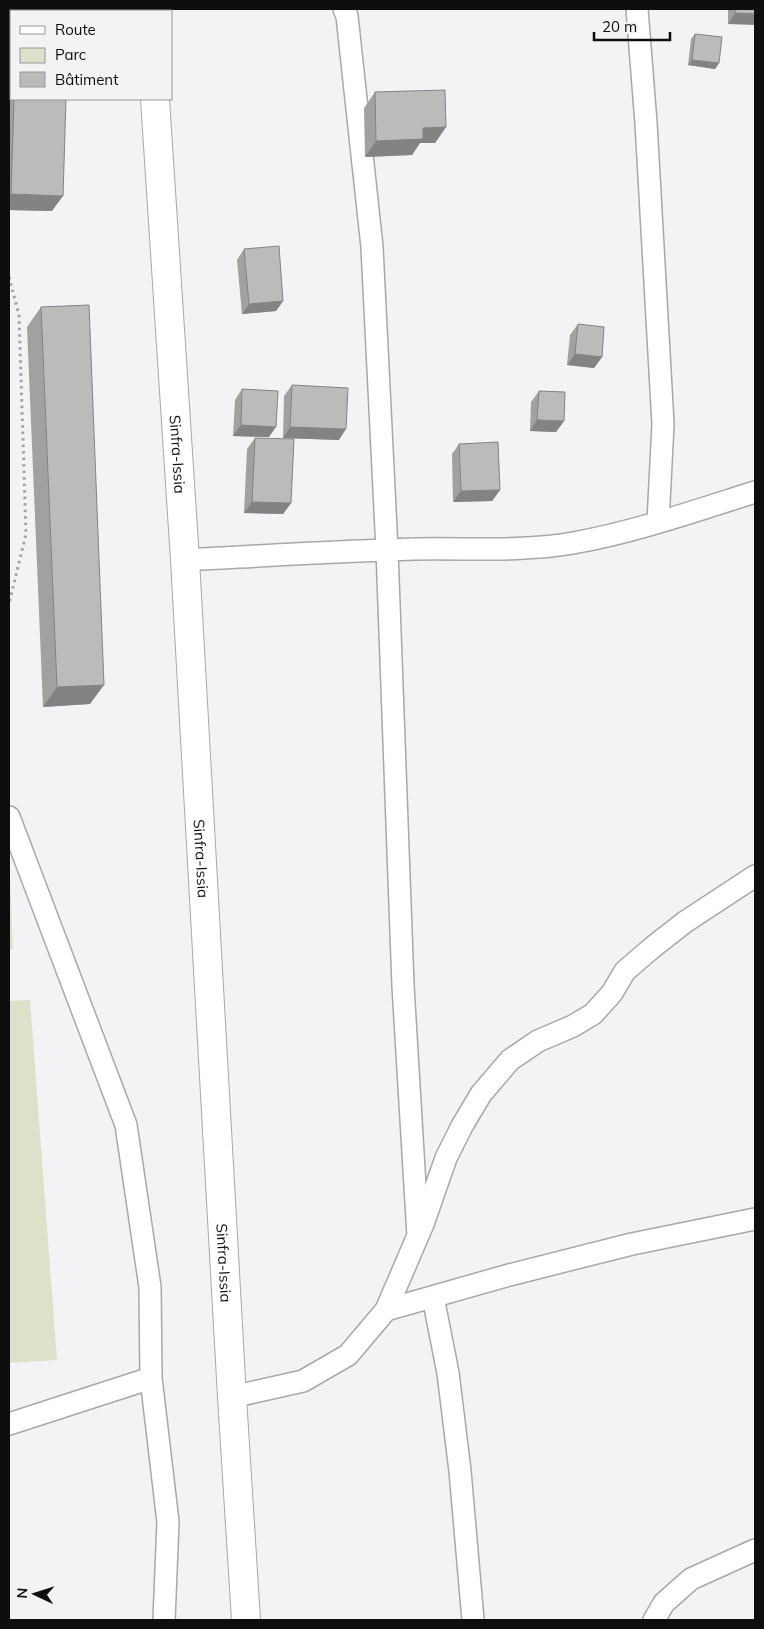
<svg xmlns="http://www.w3.org/2000/svg" width="764" height="1629" viewBox="0 0 764 1629" font-family="Mulish,sans-serif">
	<style>
		.green { fill: #dee1c9 }
		.lines { fill: none; stroke-linecap: round; stroke-linejoin: round }
		.minor-casing { stroke: #a8a8a9; stroke-width: 24 }
		.secondary-casing { stroke: #a8a8a9; stroke-width: 30 }
		.path { stroke: #a3a3a4; stroke-width: 3; stroke-dasharray: 2.5 4; stroke-linecap: butt }
		.minor { stroke: #fff; stroke-width: 21 }
		.secondary { stroke: #fff; stroke-width: 28 }
		.wall { fill: #a2a1a0 }
		.shaded-wall { fill: #848382 }
		.building { fill: #bcbbba; stroke: #848382 }
		.labels { text-anchor: middle; dominant-baseline: central; stroke-width: 5; stroke-linejoin: round; paint-order: stroke }
		.street-label { font-size: 15px; fill: #0e0e0e; stroke: #f3f3f5 }
	</style>
	<rect width="100%" height="100%" fill="#f3f3f5"/>
	<path class="green" d="M9,854L13,949H9Z
		M30,1000L57,1360L9,1363V1001Z"/>
	<g class="lines">
		<g class="minor-casing">
			<path id="minor" d="M344,9L347,16L372,247L387,550L403,986L418,1236
				M637,9L646,123L663,424L658,522
				M23,11L27,9
				M185,560C261,556 338,551 415,549C468,548 521,552 573,543C635,532 695,511 755,492
				M9,817L126,1125L150,1287L151,1378L168,1522L164,1620
				M433,1297L448,1373L460,1471L473,1620
				M386,1310L509,1275L632,1244L755,1219
				M232,1397L303,1381L348,1355L386,1310L423,1224L446,1158L462,1126L481,1094L510,1060L538,1041L573,1026L593,1014L612,993L625,971L653,947L685,922L755,876
				M9,1424L151,1378
				M654,1620L664,1603L691,1579L755,1550"/>
		</g>
		<g class="secondary-casing">
			<g id="secondary">
				<path d="M149,9V11"/>
				<path id="s1" d="M155,99L185,560L232,1397L246,1620"/>
			</g>
		</g>
		<path class="path" d="M9,277L19,315L26,534L9,604"/>
		<use href="#minor" class="minor"/>
		<use href="#secondary" class="secondary"/>
	</g>
	<path class="wall" d="M728,9H755L728,24Z
		M695,34L719,63L715,69L688,65L691,39Z
		M375,92L446,127L435,143H420L412,155L365,157L364,108Z
		M11,97V99H66L52,211L9,210V101Z
		M244,249L283,301L276,311L242,314L237,260Z
		M41,307L90,704L43,707L27,327Z
		M578,324L602,357L594,368L567,365L570,335Z
		M292,385L339,440L283,438L284,396Z
		M242,389L269,437L233,436L235,400Z
		M539,391L564,421L556,432L530,431L531,402Z
		M255,438L291,503L283,514L244,513L247,449Z
		M459,444L500,490L492,501L453,502L452,454Z"/>
	<path class="shaded-wall" d="M735,13L755,14V25L728,24Z
		M692,60L719,63L715,69L688,65Z
		M446,127L435,143H420L412,155L365,157L376,141L423,128Z
		M11,194L63,196L52,211L9,210V197Z
		M283,301L276,311L242,314L249,304Z
		M575,354L602,357L594,368L567,365Z
		M537,420L564,421L556,432L530,431Z
		M241,425L276,427L269,437L233,436Z
		M290,427L346,429L339,440L283,438Z
		M500,490L492,501L453,502L461,491Z
		M252,502L291,503L283,514L244,513Z
		M104,685L90,704L43,707L57,687Z"/>
	<path class="building" d="M735,9H755V14L735,13Z
		M695,34L722,37L719,63L692,60Z
		M445,90L446,127L423,128V139L376,141L375,92Z
		M14,99H66L63,196L11,194Z
		M279,246L283,301L249,304L244,249Z
		M89,305L104,685L57,687L41,307Z
		M578,324L604,327L602,357L575,354Z
		M292,385L348,388L346,429L290,427Z
		M242,389L278,391L276,427L241,425Z
		M539,391L565,392L564,421L537,420Z
		M255,438L294,439L291,503L252,502Z
		M498,442L500,490L461,491L459,444Z"/>
	<g class="labels">
		<g class="street-label">
			<text stroke="none"><textPath href="#s1" startOffset="356">Sinfra-Issia</textPath></text>
			<text stroke="none"><textPath href="#s1" startOffset="761">Sinfra-Issia</textPath></text>
			<text stroke="none"><textPath href="#s1" startOffset="1166">Sinfra-Issia</textPath></text>
		</g>
	</g>
	<rect width="764" height="1629" fill="none" stroke="#0e0e0e" stroke-width="20"/>
	<rect x="10" y="10" width="162" height="90" fill="#f3f3f5" stroke="#979799"/>
	<rect x="20" y="26" width="25" height="8" fill="#ffffff" stroke="#979799"/>
	<text x="55" y="35" font-size="15" fill="#0e0e0e">Route</text>
	<rect x="20" y="48" width="25" height="15" fill="#dee1c9" stroke="#979799"/>
	<text x="55" y="60" font-size="15" fill="#0e0e0e">Parc</text>
	<rect x="20" y="72" width="25" height="15" fill="#bcbbba" stroke="#979799"/>
	<text x="55" y="85" font-size="15" fill="#0e0e0e">Bâtiment</text>
	<g transform="translate(35 1594) rotate(274)" stroke="#f3f3f5" stroke-width="4" paint-order="stroke">
	<path d="M0-4L9 19L0 12L-9 19Z" fill="#0e0e0e"/>
	<text y="-8" font-size="14" font-weight="bold" text-anchor="middle" fill="#0e0e0e">N</text>
	</g>
	<path d="M594 32v8h76v-8" fill="none" stroke="#0e0e0e" stroke-width="2.5"/>
	<text x="602" y="32" font-size="15" fill="#0e0e0e" stroke="#f3f3f5" stroke-width="4" paint-order="stroke">20 m</text>
</svg>
